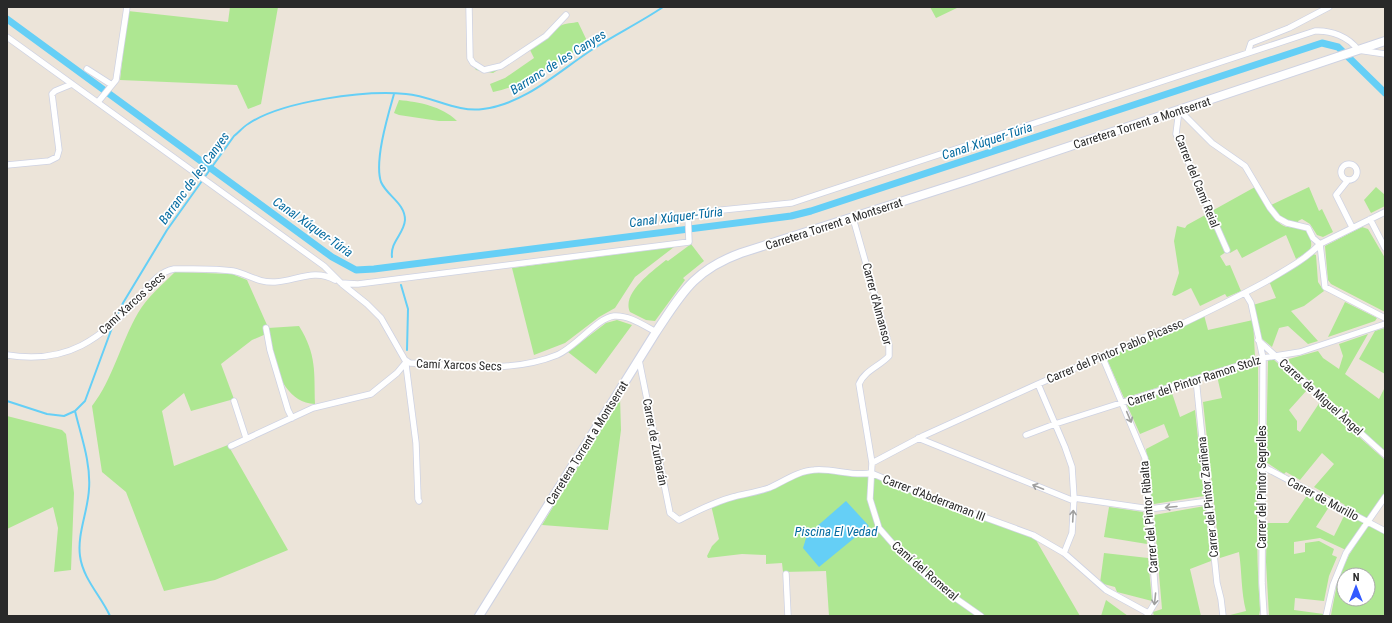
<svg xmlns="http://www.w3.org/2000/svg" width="1392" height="623" viewBox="0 0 1392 623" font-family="'Roboto Condensed',sans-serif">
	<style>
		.green { fill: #aee792; fill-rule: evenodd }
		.water { fill: #65cff6 }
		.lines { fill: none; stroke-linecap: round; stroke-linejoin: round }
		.stream { stroke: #65cff6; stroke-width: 2 }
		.canal { stroke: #65cff6; stroke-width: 7 }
		.minor-casing { stroke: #ced2e3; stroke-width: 7 }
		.secondary-casing { stroke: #ced2e3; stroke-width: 10 }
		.minor { stroke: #fff; stroke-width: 5.5 }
		.secondary { stroke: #fff; stroke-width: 8 }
		.oneway { stroke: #9f9f9f }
		.labels { text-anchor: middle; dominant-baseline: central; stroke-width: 3.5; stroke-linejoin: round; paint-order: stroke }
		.street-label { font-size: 12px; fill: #292929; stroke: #fff }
		.water-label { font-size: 13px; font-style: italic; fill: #056ba0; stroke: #fff }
	</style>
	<rect width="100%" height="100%" fill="#ece4d9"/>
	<path class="green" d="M230,7H278L261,104L248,109L237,85L120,80L128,11L228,22Z
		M930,7H959L936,18Z
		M578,22L588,43C559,61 527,85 493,92L490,84L505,78L534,58L530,50L493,73L476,70L468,58C473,60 476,64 481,66C499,73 544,35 560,26C565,23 573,23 578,22Z
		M399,100C419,102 442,106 457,121H439L399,115L394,113Z
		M1255,187C1262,200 1269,216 1282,225C1288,229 1294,226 1301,227C1308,228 1315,245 1309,250C1306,254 1300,256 1296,259L1286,235L1242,258L1237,249L1230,253L1210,212Z
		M1309,187L1319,211L1322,209L1333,232L1323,237L1317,235L1310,224L1302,219L1298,221L1299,223L1285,222L1269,206Z
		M1376,187L1385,195V206L1371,213L1364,200Z
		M1207,214L1226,252L1220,256L1226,266L1230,265L1241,291L1227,297L1225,294L1200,306L1191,288L1175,296L1172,295L1179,273L1174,241L1177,226L1185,228L1187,225Z
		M1362,227L1368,229L1385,258V312L1331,284L1328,280L1325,246Z
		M691,244L704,261L683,278L685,280L655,321L646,320L630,312C621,293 654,270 666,260L668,261Z
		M674,247L635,277L615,308L599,317L565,343L534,355L512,268Z
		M1313,254L1316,255L1318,282L1324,291L1304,306L1291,311L1318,341L1308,344L1288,326L1279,328L1272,347L1260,337L1253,305L1276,298L1269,281Z
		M175,272L232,274L247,280L267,325L264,327L266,334L252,340L221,364L234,399L191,411L184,393L162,411L174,466L228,445L288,550L215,580L164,591L126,492L102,472L92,406C113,379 121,342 138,313C147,297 162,285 175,272Z
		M1345,302L1377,318L1375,321L1328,337Z
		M1204,315L1208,330L1253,320L1255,357L1124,398L1106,357C1139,342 1171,331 1204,315Z
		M617,320L632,325L596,374L568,352L606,323Z
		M299,326C317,355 314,372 315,404C289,403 278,377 272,353C271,345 271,336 268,328Z
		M1385,328V374L1359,359L1375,331Z
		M1368,334L1345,374L1379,399L1385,387V452L1288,361L1289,359L1318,351L1323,358L1339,369L1343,356L1339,344Z
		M1273,359L1307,390L1289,410L1297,421V430L1300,432L1320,402L1385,460V492L1367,521L1342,508L1345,505L1314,487L1334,464L1322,453L1300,480L1286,472L1284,474L1266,462L1268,360Z
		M1256,363L1258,365C1259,447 1254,529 1260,610L1259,616H1226L1246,611C1241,592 1242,572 1239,552L1220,558L1203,402L1222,398L1217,376Z
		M1171,390L1180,417L1195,410L1204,496L1154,504L1152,503L1146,449L1169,437L1164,424L1140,434L1127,405Z
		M620,397L621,430L608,530L542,525Z
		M7,416L62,430L66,434L74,493L71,570L54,572L58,528L53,507L7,529Z
		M812,470L871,473L912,487L1033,535L1080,616H829L826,571L783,572L782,563L766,564V555L742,554L708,558L707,556L712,546L719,539L711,505L769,488Z
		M1308,494L1329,507L1316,527L1334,536L1346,512L1367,523L1352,543L1347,546L1346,550L1320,538L1294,542V554L1305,552V543L1319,541L1334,549L1332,555L1337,557L1329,576L1324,601L1295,598L1294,610L1331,615L1338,579L1349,555L1368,525L1385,534V616H1269L1266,562L1267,523H1288ZM1344,575H1368V599H1344Z
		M1205,506L1211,561L1190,569L1201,616H1154L1153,612L1162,609L1154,515Z
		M1109,507L1143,512L1147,544L1104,537Z
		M1104,553L1148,558L1152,601L1117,592L1115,587L1100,583Z
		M1106,600L1128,616H1101Z"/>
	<path class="water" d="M846,501L869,526L819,567L803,548L807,535Z"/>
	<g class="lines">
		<path class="stream" d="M392,257C390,242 404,234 405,220C405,203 387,196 381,182C374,161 388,115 394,94
			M401,285L408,309L407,350
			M117,317L123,303L167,230L234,136C239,132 243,127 248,124C282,101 365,90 406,94C432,96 457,113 483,109C525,104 559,71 593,49C616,34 641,22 663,7
			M7,401L47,414L64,416L75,411L85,401L113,325
			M75,411C81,436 91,463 89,489C88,511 77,534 80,556C83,579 101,596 110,616"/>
		<path class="canal" d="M7,19L332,257L356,270L374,269L791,216L811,211L1322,43L1338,47L1385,93"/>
		<g class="minor-casing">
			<path id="minor" d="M469,7L470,58L473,63L484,70L501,66L546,36L566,15
				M7,37L324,266L341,283L358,284L689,242L688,217L722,210L792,203L804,199L1315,31C1331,30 1349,37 1358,50L1385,54
				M1248,52L1251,43L1289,28L1329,7
				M87,69L112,85
				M98,102L116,80L127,7
				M1179,110L1212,143L1245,166L1270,208L1278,218L1287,223L1308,228L1313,238L1320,244
				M1179,110L1176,134L1227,250
				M1341 172a8 8 0 1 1 16 0a8 8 0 1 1-16 0Z
				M7,165L49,161L57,157L59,150L52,94L55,91L72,84
				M1348,180L1336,195L1352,227
				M853,218L889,345V356C880,366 864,371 859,384L872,463L870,499L879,528L901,553L934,583L981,616
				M1370,219L1385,248
				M1320,244L1325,287L1385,318
				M342,284L367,304L381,318L405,360L410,363C459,365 510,374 557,355C576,347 597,318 614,316C629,315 643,325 656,332
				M1245,293L1251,303L1263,358L1262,583L1264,616
				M266,328L270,350L288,410L292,418
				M1258,340L1385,455
				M7,355C68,365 100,339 140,297C150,285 158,272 174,269C193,269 214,268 233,271C248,274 258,283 275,282C296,281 314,268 335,280
				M1102,356L1145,458L1156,601L1147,616
				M639,360L670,513L679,520C697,511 714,502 733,497C744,494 757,492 769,488C783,482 798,471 814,470C833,468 854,477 871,473L926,496L1033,535L1064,553L1106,590L1148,613
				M406,365L416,443L418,499L419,501
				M1196,379L1217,583L1221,599L1223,616
				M1038,384L1065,447L1072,467L1074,498L1072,533L1064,553
				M234,401L246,438
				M1026,435L1055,424L1196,379L1263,358L1300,352L1385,324
				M918,438L1074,501
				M231,446L313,408L371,394L397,373L407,361
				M872,463L923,436L1038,384L1160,331H1167C1201,315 1234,299 1267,281C1285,270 1305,260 1320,244L1385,212
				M1262,466L1385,531
				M1074,498L1150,509L1209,501
				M786,574L788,616
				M1326,616L1333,585L1346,553L1385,497"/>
		</g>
		<g class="secondary-casing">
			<path id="secondary" d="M479,616L656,332C682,293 694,270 741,253L969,180L1385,41"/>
		</g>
		<use href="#minor" class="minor"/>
		<use href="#secondary" class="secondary"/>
	</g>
	<defs><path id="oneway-shaft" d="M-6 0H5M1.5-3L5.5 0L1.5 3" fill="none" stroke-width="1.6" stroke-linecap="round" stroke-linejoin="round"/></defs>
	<g class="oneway">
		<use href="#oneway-shaft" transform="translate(1129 417) rotate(67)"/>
		<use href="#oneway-shaft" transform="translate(1038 487) rotate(-158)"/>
		<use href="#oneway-shaft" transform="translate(1171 507) rotate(175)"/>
		<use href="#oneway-shaft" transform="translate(1073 516) rotate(-87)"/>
		<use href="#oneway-shaft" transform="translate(1155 599) rotate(96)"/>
	</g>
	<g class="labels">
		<g class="street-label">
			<text transform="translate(1142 123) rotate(-18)">Carretera Torrent a Montserrat</text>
			<text transform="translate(1197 181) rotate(68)">Carrer del Camí Reial</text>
			<text transform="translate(834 224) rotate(-18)">Carretera Torrent a Montserrat</text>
			<text transform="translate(132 303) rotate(-43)">Camí Xarcos Secs</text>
			<text transform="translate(877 304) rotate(75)">Carrer d'Almansor</text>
			<text transform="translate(1115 351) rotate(-23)">Carrer del Pintor Pablo Picasso</text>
			<text transform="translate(459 365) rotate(2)">Camí Xarcos Secs</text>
			<text transform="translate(1194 381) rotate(-18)">Carrer del Pintor Ramon Stolz</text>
			<text transform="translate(1321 397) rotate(42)">Carrer de Miguel Àngel</text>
			<text transform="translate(655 442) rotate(79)">Carrer de Zurbarán</text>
			<text transform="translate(587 443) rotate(-58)">Carretera Torrent a Montserrat</text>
			<text transform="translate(1262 487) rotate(-90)">Carrer del Pintor Segrelles</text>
			<text transform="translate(1208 497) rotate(-96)">Carrer del Pintor Zariñena</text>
			<text transform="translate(934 498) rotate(21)">Carrer d'Abderraman III</text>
			<text transform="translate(1323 499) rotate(28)">Carrer de Murillo</text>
			<text transform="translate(1149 517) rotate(-95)">Carrer del Pintor Ribalta</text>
			<text transform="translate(925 571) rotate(41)">Camí del Romeral</text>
		</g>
		<g class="water-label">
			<text transform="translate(558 62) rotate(-32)">Barranc de les Canyes</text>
			<text transform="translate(987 141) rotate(-18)">Canal Xúquer-Túria</text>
			<text transform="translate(194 178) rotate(-54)">Barranc de les Canyes</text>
			<text transform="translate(676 217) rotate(-7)">Canal Xúquer-Túria</text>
			<text transform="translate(313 227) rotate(35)">Canal Xúquer-Túria</text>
			<text x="836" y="531">Piscina El Vedad</text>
		</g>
	</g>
	<rect width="1392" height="623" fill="none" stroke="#292929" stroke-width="16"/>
	<g transform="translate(1356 587)"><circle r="19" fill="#ffffff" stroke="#a9a9a9"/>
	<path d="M0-3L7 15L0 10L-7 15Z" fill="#3359ff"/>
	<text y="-6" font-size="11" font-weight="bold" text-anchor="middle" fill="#292929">N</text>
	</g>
</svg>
